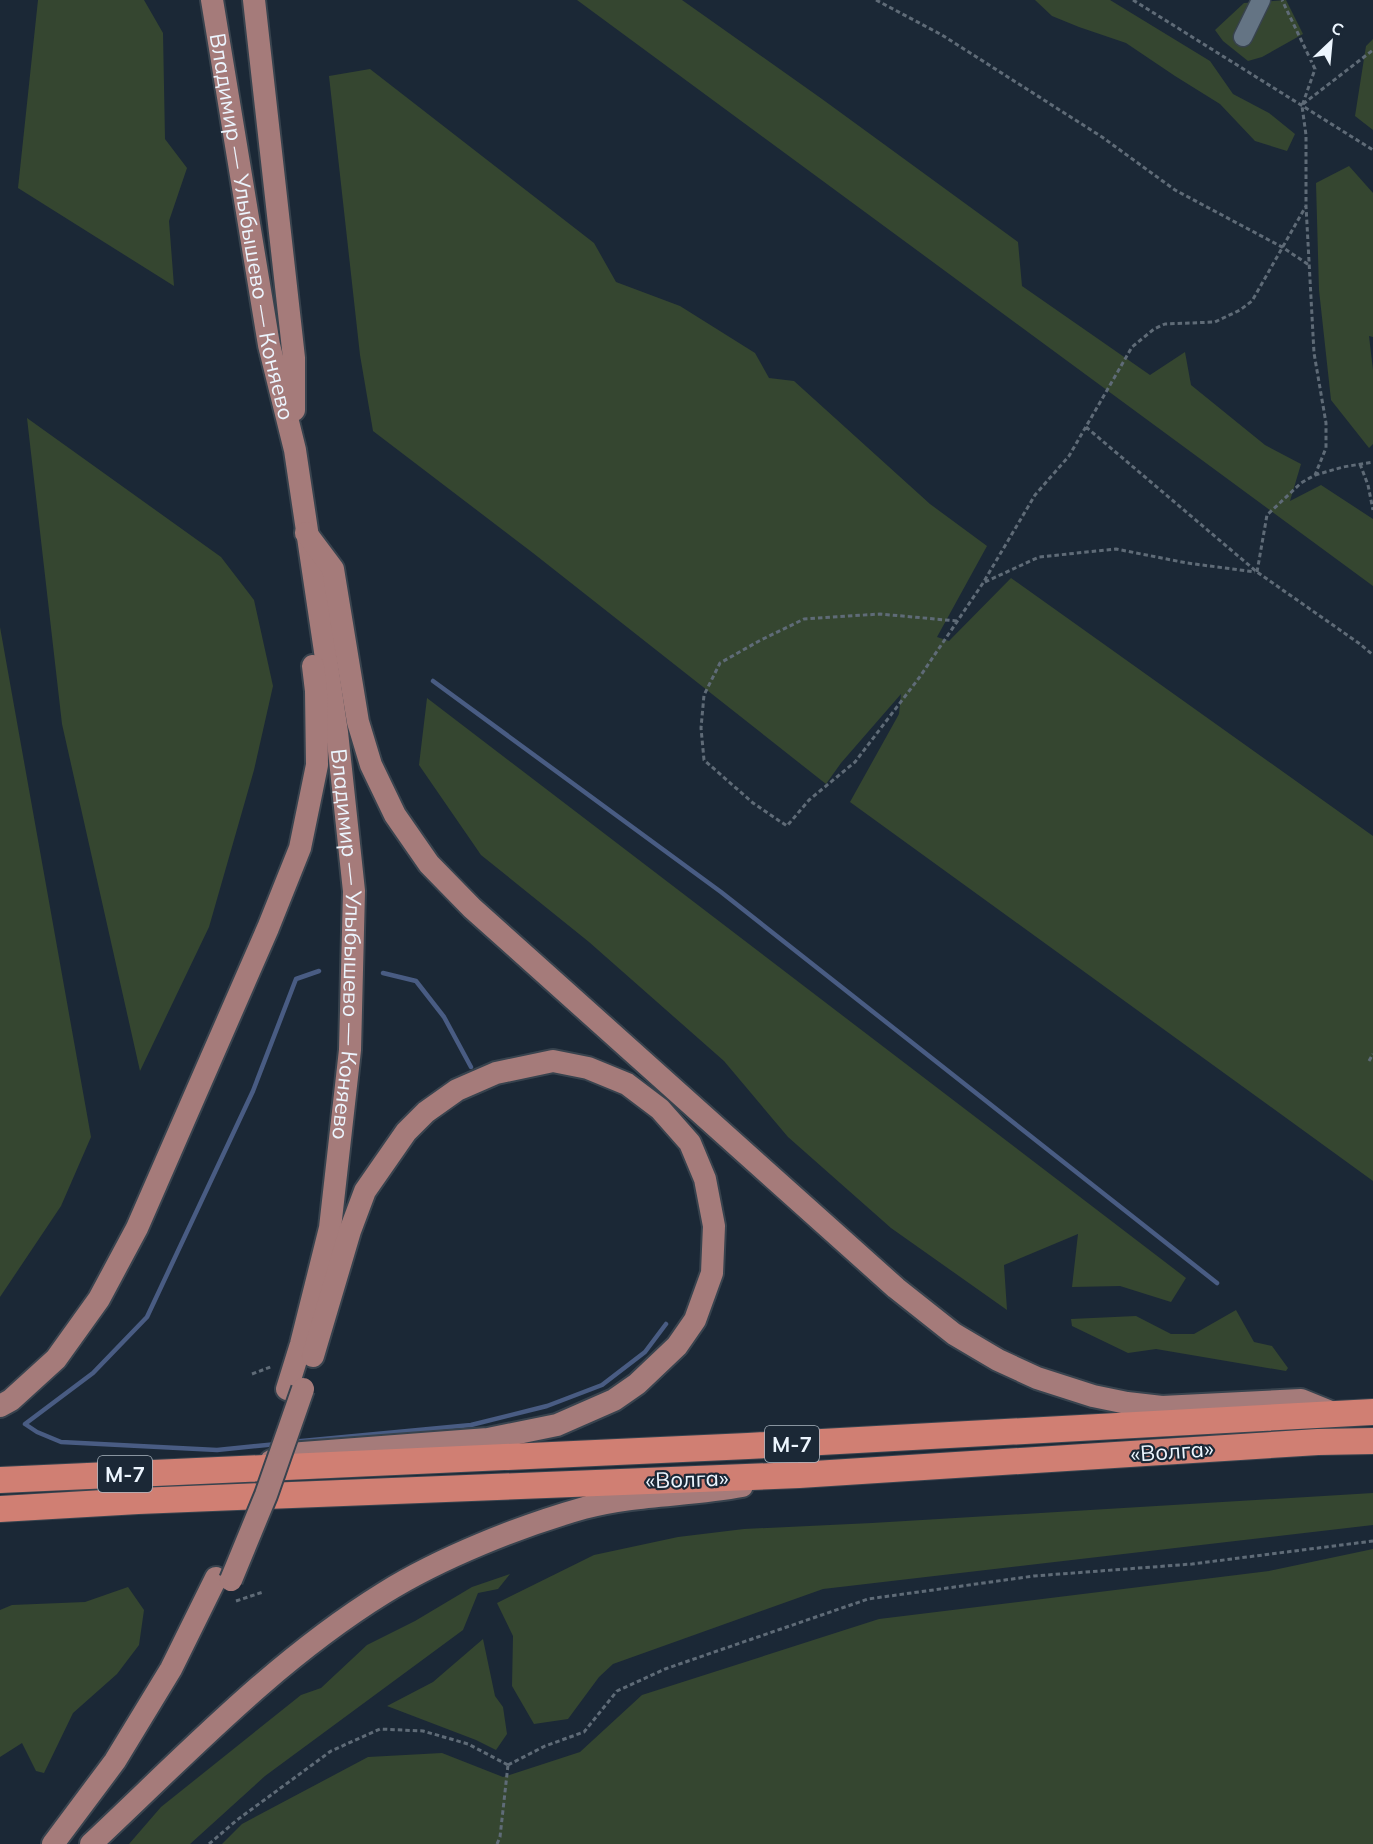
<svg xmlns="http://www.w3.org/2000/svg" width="1373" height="1844" viewBox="0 0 1373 1844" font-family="Mulish,sans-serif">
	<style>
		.green { fill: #354630 }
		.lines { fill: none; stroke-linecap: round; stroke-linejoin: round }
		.stream { stroke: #495c83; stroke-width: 4.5 }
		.minor-casing { stroke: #38434e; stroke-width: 21 }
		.major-casing { stroke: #38434e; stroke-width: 26 }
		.highway-casing { stroke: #38434e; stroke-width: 28 }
		.path { stroke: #5f6b77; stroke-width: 3; stroke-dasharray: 4.5 3; stroke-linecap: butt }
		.minor { stroke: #647484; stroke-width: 18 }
		.major { stroke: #a57b7a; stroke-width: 22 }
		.highway { stroke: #d07f73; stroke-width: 26 }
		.major-bridge-casing { stroke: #38434e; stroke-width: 26; stroke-linecap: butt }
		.major-bridge { stroke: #a57b7a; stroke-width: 22 }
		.labels { text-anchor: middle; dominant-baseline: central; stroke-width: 4.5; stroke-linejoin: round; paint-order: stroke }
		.shield { fill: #1b2836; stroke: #adb8c2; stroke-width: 1.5 }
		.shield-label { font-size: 21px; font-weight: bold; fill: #ecf5fe }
		.street-label { font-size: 22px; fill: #ecf5fe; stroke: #1b2836 }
	</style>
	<rect width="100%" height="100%" fill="#1b2836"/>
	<path class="green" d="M38,0H144L163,33L165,139L187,168L169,221L174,286L18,188Z
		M577,0H682L822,99L1018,242L1022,286L1150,375L1185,352L1191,385L1265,445L1301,464L1290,501L1321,485L1373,519V586Z
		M1035,0H1110L1210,61L1233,94L1269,113L1295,134L1287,151L1255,141L1220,104L1175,76L1126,43L1079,27L1052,16Z
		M1286,0L1303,34L1262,57L1248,61L1223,41L1215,30L1244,3Z
		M1373,39V130L1355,116L1366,46Z
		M370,69L594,243L616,282L680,306L755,353L769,378L794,381L930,504L987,546L937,637L949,641L1011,578L1373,836V1181L850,802L899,714L901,694L841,763L826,784L533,553L373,431L360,355L329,76Z
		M1349,166L1373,193V337L1369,336L1373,370V444L1369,448L1331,400L1319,290L1316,183Z
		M27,418L221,557L254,600L273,686L254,770L209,927L140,1071L62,724Z
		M0,627L91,1137L61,1206L0,1297Z
		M427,698L1186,1278L1171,1302L1120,1286L1072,1287L1078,1234L1004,1265L1007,1310L891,1228L788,1137L724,1061L589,942L481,855L419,765Z
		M1236,1310L1254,1342L1272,1346L1288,1368L1286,1371L1156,1349L1128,1353L1072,1326L1071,1319L1136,1316L1171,1334H1194Z
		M1373,1493V1525L823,1589L613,1664L599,1677L568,1719L534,1724L512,1686L513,1636L497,1603L594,1555L678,1537L744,1529L872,1523Z
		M1373,1549V1844H222L242,1824L368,1757L442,1753L503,1777L580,1752L642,1695L879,1619L1269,1571Z
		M510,1574L498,1589L478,1593L463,1630L265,1776L190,1844H129L161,1807L301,1695L321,1688L367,1645L415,1621L472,1587Z
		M128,1587L144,1610L139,1645L117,1674L73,1713L44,1773L36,1771L22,1743L0,1757V1610L12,1605L85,1602Z
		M483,1639L495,1696L503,1707L507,1734L496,1750L476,1740L387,1706L433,1682Z"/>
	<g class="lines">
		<path class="stream" d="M433,681L721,892L1217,1283
			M383,973L416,981L444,1017L471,1067
			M291,1442L471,1425L547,1406L602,1385L645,1352L666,1324
			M277,1444L217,1450L61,1442L37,1432L25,1424L93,1373L147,1317L253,1091L296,979L319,971"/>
		<g class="minor-casing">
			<path id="minor" d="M1243,37L1261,0"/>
		</g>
		<g class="major-casing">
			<g id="major">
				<path id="s1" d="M212,0L269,345L295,450L337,732L354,891L350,1050L330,1228L301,1344L287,1389"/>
				<path d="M254,0L294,358V410"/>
				<path d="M306,533L333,569L358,722L371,765L395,815L429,864L472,908L896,1288L954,1334L998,1360L1037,1378L1093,1396L1127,1403L1162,1407L1301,1400L1333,1413"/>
				<path d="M0,1406L11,1400L56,1359L99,1299L137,1228L268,928L300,848L317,765L316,691L313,666"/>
				<path d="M271,1461L289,1454L488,1439L557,1425L614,1400L637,1384L677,1346L695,1320L712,1273L714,1226L705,1179L690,1143L660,1109L627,1084L588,1068L553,1061L496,1073L457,1090L426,1112L406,1132L365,1191L350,1231L313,1356"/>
				<path d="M53,1844L115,1761L171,1669L216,1578"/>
				<path d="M91,1844C185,1756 274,1661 384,1593C440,1558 520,1526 584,1508C635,1494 690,1496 742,1486"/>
			</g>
		</g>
		<g class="highway-casing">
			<path id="highway" d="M0,1480L748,1446L1373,1412
				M0,1509L138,1501L799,1475L1318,1442L1373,1441"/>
		</g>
		<path class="path" d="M876,0L942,35L1102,137L1175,190L1282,247L1309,265
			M1133,0L1373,150
			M1303,104L1373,50
			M1086,427L1257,572L1360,644L1373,655
			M1360,464L1368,485L1373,510
			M1315,475L1343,467L1373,462
			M1257,572L1267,515L1301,483L1315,475L1326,448V423L1314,353L1306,206V135L1302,106L1315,69L1282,0
			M985,582L1039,557L1116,549L1187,563L1255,572
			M957,621L880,614L804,619L759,641L720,663L704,695L701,728L704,760L753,803L787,826L809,800L855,762L919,678L983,583L1035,495L1069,456L1132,347L1154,329L1165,324L1215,322L1240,310L1252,301L1306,206
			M1369,1061L1373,1054
			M252,1374L273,1366
			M236,1601L263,1592
			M508,1765L545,1746L584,1732L617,1691L665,1669L868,1599L1034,1576L1192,1564L1373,1541
			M209,1844L237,1820L331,1751L380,1729L423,1731L468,1744L508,1765
			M497,1844L500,1837L508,1765"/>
		<use href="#minor" class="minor"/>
		<use href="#major" class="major"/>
		<use href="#highway" class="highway"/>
		<g class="major-bridge-casing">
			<path id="major-bridge" d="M231,1580L266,1495L303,1389"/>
		</g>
		<use href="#major-bridge" class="major-bridge"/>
	</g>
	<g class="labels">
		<g class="shield">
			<rect x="765" y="1426" width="54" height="36" rx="4.5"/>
			<rect x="98" y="1456" width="54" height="36" rx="4.5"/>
		</g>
		<g class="shield-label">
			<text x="792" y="1444">М-7</text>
			<text x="125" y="1474">М-7</text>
		</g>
		<g class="street-label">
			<text stroke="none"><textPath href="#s1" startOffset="230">Владимир — Улыбышево — Коняево</textPath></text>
			<text stroke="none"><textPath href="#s1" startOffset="956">Владимир — Улыбышево — Коняево</textPath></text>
			<text transform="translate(1172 1451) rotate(-4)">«Волга»</text>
			<text transform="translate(687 1479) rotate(-2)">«Волга»</text>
		</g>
	</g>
	<g transform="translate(1331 42) rotate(26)" stroke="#1b2836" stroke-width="4.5" paint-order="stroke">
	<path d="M0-4.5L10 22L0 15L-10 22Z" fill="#ecf5fe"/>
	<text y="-9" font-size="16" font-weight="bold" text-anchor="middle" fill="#ecf5fe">С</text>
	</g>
</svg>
